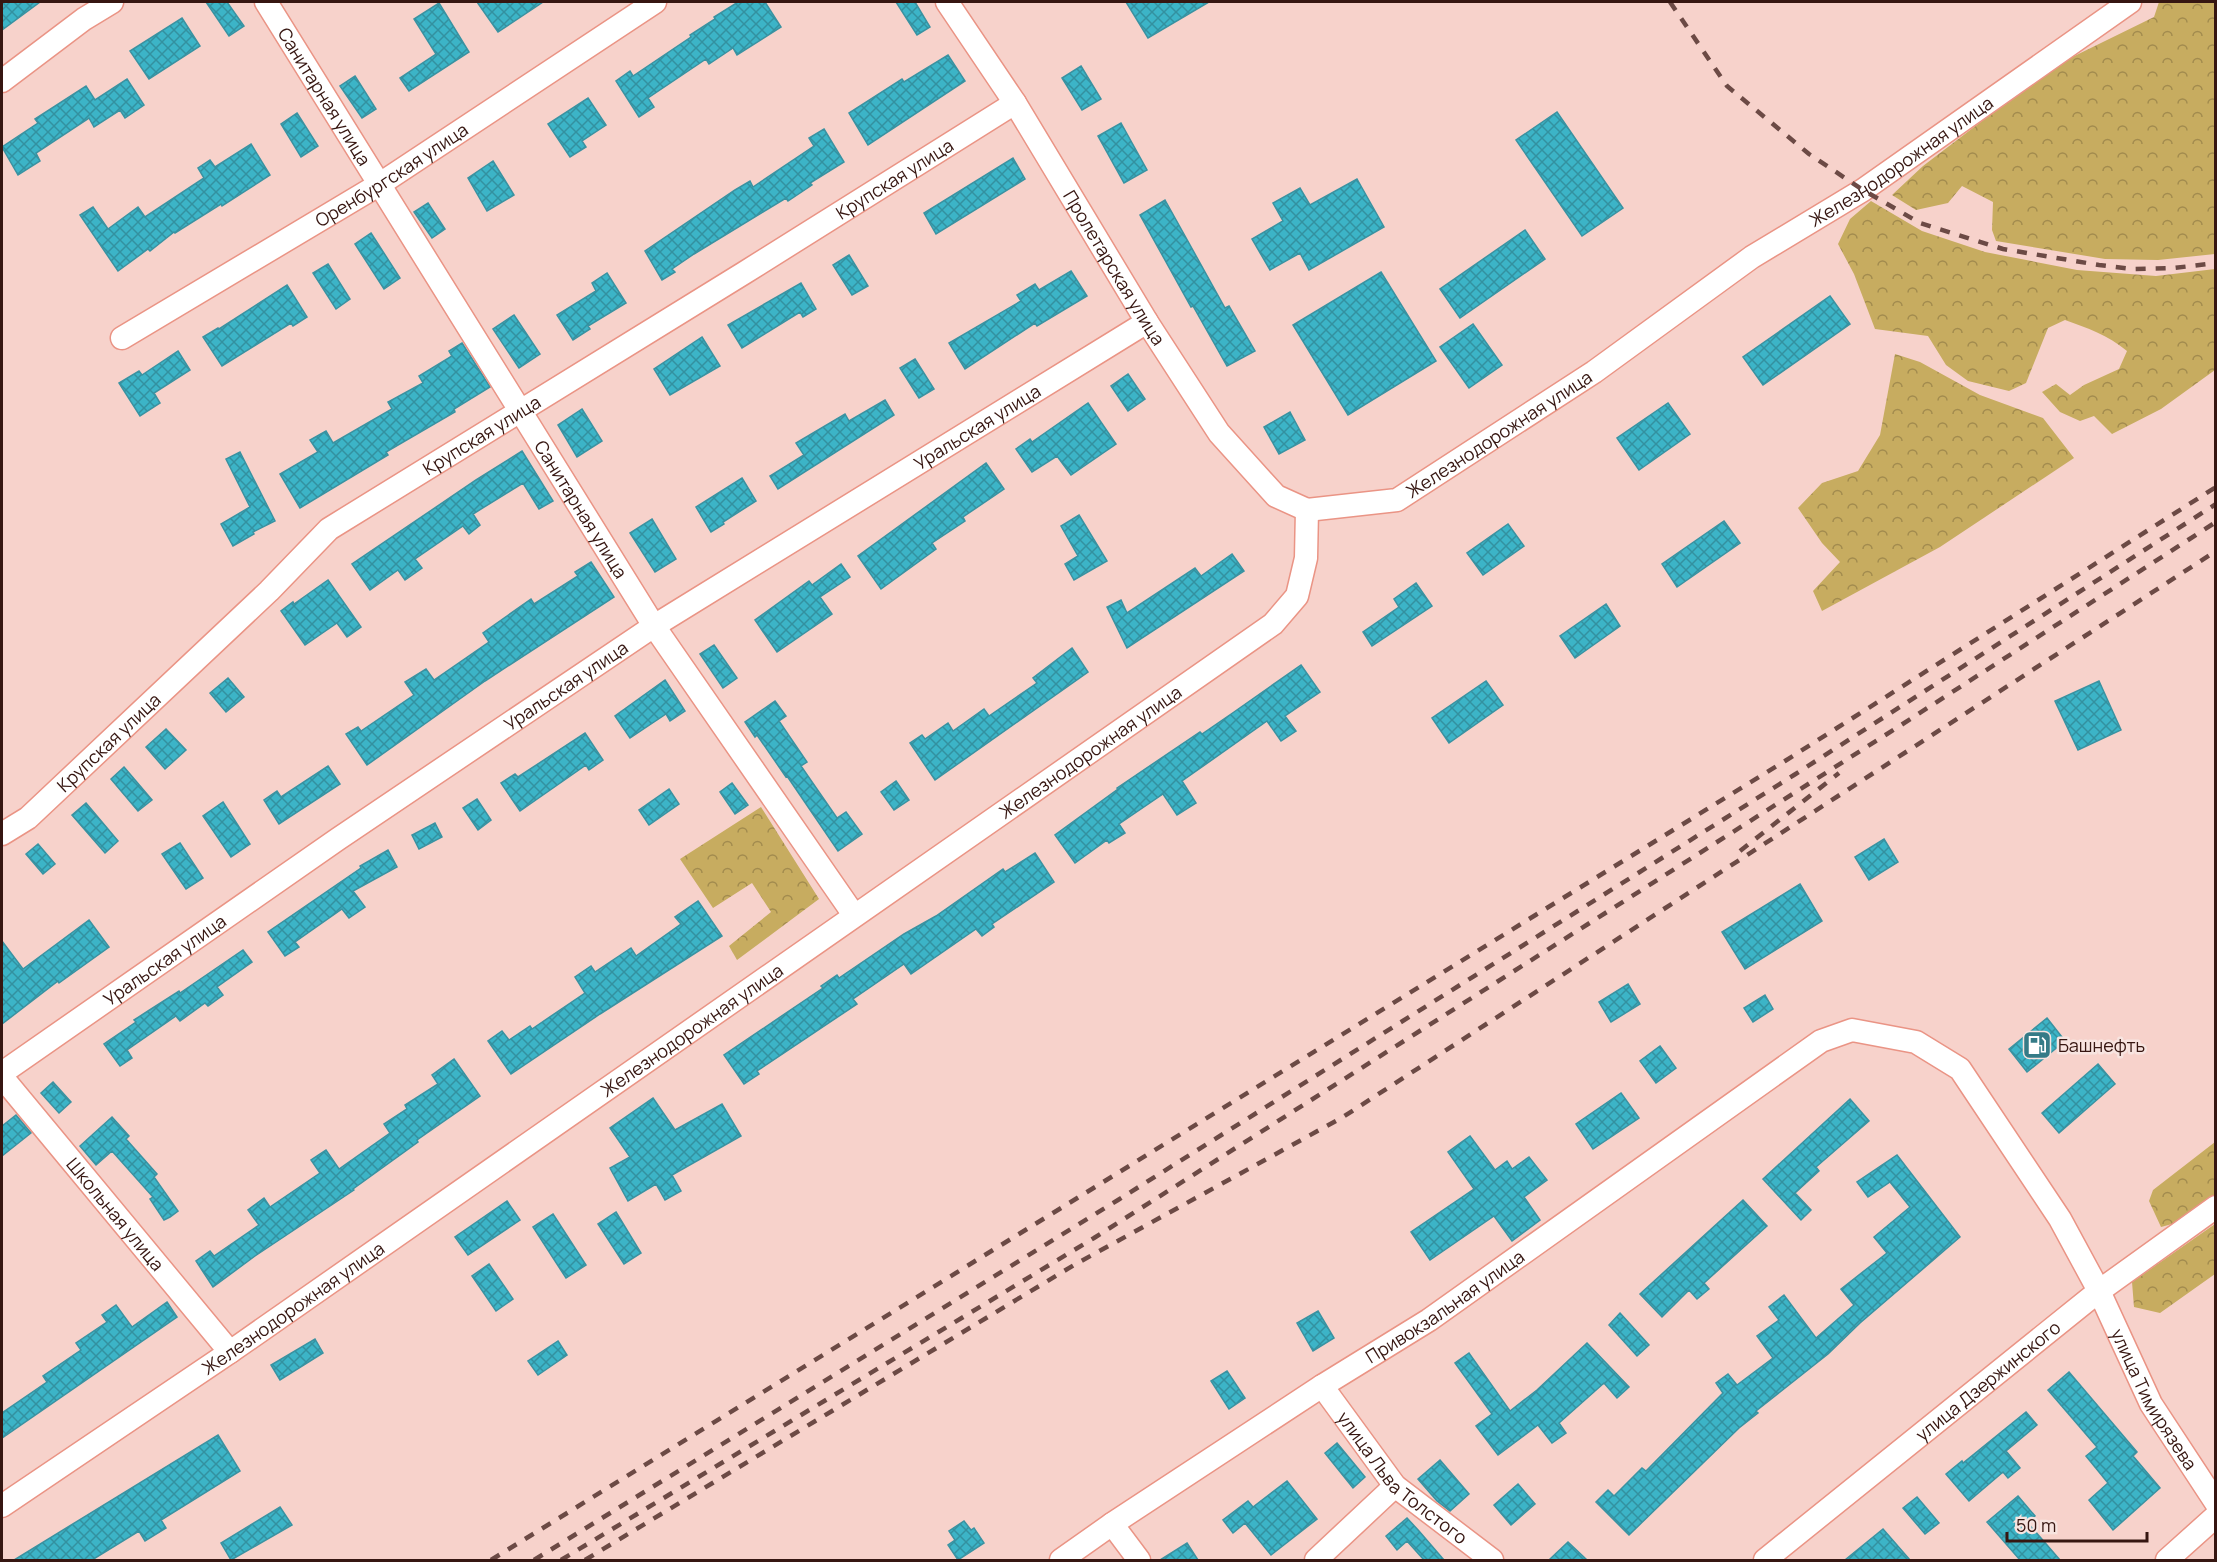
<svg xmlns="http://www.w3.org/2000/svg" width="2217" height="1562" viewBox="0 0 2217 1562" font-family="Manrope,sans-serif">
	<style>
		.forest { fill: url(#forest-crowns) }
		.building { fill: url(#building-cross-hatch); stroke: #3a92a1; stroke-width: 1.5 }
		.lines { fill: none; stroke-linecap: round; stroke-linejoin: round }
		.minor-casing { stroke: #ea9485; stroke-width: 25 }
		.minor { stroke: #fff; stroke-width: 22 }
		.rail { stroke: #6c4a45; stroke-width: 4.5; stroke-dasharray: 10 10; stroke-linecap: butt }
		.labels { text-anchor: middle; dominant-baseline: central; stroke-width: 5; stroke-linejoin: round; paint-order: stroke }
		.street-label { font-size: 18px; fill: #361611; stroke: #f7e4e0 }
		.poi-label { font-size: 18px; fill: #361611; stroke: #f7e4e0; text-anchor: start }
	</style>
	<defs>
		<pattern id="forest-crowns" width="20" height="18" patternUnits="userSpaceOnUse" patternTransform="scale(1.5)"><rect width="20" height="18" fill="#c7ac60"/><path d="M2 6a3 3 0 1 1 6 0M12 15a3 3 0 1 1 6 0" fill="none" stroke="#a28b4e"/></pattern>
		<pattern id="building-cross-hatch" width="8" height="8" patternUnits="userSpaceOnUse" patternTransform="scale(1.5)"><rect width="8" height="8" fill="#3cb4c7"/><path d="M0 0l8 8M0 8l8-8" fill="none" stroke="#3391a0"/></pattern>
	</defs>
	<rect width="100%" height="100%" fill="#f7d2cb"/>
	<path class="forest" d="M2159,2H2215V254L2158,260L2105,259L1996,241L1992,230L1993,202L1962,186L1948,203L1916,210L1892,195L1923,166L2054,66L2154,17Z
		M1871,201L1922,231L1985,252L2077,270L2156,276L2215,269V370L2161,409L2112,434L2094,416L2080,421L2060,412L2042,392L2056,384L2070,395L2084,385L2119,369L2127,351C2108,335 2087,328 2065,320L2048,328L2026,383L2009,391L1968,381L1946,365L1928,336L1875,329L1854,274L1838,244L1850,219Z
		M1895,354L1920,362L1980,395L2043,418L2074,458L1940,547L1822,611L1813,591L1840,562L1822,543L1798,508L1822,483L1858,471L1880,435Z
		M761,807L819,899L737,960L729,946L771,912L752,883L713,908L680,859Z
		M2215,1142V1199L2187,1220L2161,1227L2149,1201L2153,1190Z
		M2215,1224V1274L2160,1313L2134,1307L2132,1282Z"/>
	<path class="building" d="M2,2H40L2,30Z
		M206,2H227L244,26L229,36Z
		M477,2H543L498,32Z
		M738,2H765L781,27L737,55L733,48L709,64L706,59L648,98L654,107L639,117L616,81L630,71L633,76L691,37L690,35L715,19L714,17Z
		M896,2H915L930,27L917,35Z
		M1126,2H1209L1148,38Z
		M439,3L469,52L409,91L400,78L436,54L414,19Z
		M182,18L200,46L149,79L130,51Z
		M948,55L965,81L868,145L849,113L902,79L904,82Z
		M1081,66L1101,99L1082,110L1062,78Z
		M355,76L376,109L362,118L340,86Z
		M127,79L144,105L125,118L120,110L94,127L89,118L36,153L40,161L18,175L2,147L38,123L35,119L86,86L95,100Z
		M588,98L606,125L582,141L586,147L570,157L548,124Z
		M1557,112L1623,208L1582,236L1516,140Z
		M297,113L318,146L301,157L281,124Z
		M1121,123L1147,170L1124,183L1098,136Z
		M824,129L844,162L810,183L812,185L788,201L786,198L694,254L672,269L675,272L662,280L645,251L735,190L750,181L753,187L814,146L809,138Z
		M251,144L270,175L222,206L221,204L175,233L174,232L150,251L148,249L118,271L80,215L93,207L108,229L138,207L145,217L204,178L198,168L210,160L215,167Z
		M1013,158L1025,179L936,234L924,213Z
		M493,161L514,195L487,211L468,178Z
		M1357,179L1384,227L1309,270L1300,253L1270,270L1252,239L1283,221L1273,203L1300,188L1310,205Z
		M1165,200L1225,308L1229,306L1255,351L1227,366L1193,306L1191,307L1140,215Z
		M428,203L445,229L432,238L414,212Z
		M1525,230L1545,259L1460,318L1440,289Z
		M371,233L400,278L384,289L355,244Z
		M849,255L868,286L852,295L833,265Z
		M328,264L350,299L336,309L313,273Z
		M1071,271L1087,296L1037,326L1035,323L965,369L949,343L1021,301L1017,295L1035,284L1039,290Z
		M1381,272L1436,361L1348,415L1293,325Z
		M607,273L626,303L588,326L590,329L573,340L557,315L596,291L592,283Z
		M801,283L816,309L803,317L800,312L742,348L728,325Z
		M287,285L307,317L293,326L291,323L222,366L203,337L218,328L219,329Z
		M1830,296L1850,324L1763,385L1743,357Z
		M514,315L540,354L519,368L493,329Z
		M1473,324L1502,365L1469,388L1440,347Z
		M702,337L720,366L670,395L654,369Z
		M462,343L490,387L454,409L455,412L386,452L388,455L300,508L280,474L318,452L310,440L326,431L333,443L392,409L388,402L423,383L419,376L452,356L449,351Z
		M178,351L190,370L154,393L160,403L140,416L119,383L139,371L142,375Z
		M915,359L934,389L919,398L900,368Z
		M1128,374L1145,399L1128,411L1111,386Z
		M885,400L894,415L778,489L770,476L804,455L796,443L845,414L849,421Z
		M1088,403L1116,444L1071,475L1057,456L1032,472L1016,449L1030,439L1032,442Z
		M1668,403L1690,434L1639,470L1617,438Z
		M582,409L602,441L577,457L558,425Z
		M1290,412L1305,440L1279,454L1264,427Z
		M522,451L553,501L539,509L523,483L473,514L480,525L469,534L463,526L415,559L422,568L405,580L398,570L370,590L352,564L476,480Z
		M240,452L275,521L253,532L254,534L233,546L221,524L250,507L226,459Z
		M986,463L1004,489L963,517L965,521L932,543L936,549L881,589L858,556Z
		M742,478L756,501L723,522L724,524L711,532L696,507Z
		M1079,515L1107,561L1074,580L1065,564L1078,556L1061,526Z
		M652,519L676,559L655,572L630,533Z
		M1724,521L1740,543L1677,587L1662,564Z
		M1508,524L1524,546L1483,575L1467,553Z
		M1232,554L1244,571L1127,648L1107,607L1121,600L1127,613L1195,568L1201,576Z
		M591,562L614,597L485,681L367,765L346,734L358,727L361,731L414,695L405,682L426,669L434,680L489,642L483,633L531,599L534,604L578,576L575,572Z
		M841,564L850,577L820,597L832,614L777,652L755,620L809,581L812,585Z
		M328,580L361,627L347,637L337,623L305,645L281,611L293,602L294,604Z
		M1416,583L1432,606L1372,646L1363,632L1399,607L1394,599Z
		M1606,604L1620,626L1575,658L1560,636Z
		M714,645L737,678L723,688L700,654Z
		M1072,648L1088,672L935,780L910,743L922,735L925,739L948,723L953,731L984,709L989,716L1037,683L1033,678Z
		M1301,665L1320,692L1285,716L1296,731L1281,741L1267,721L1182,781L1196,803L1177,815L1163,794L1119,824L1125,833L1109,843L1107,840L1075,863L1055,835L1118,789L1117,788L1200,732L1202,734L1234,712Z
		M228,678L244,697L226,712L210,693Z
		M665,680L685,711L670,721L666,714L630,738L615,716Z
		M1486,681L1503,705L1449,743L1432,718Z
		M2099,681L2121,730L2078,750L2055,701Z
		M775,701L786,716L779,721L807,762L801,766L837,818L846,812L862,834L838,851L787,776L786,777L757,735L755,737L745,722Z
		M166,729L186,750L165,769L146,747Z
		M585,733L603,760L589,770L586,765L520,811L501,783L515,774L518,777Z
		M328,766L340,784L279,824L264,800L277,791L281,797Z
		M124,767L152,800L138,811L111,779Z
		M896,781L909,800L894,810L881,792Z
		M732,783L748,805L735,814L720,792Z
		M669,789L679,804L649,825L639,810Z
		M477,799L491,820L478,830L463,808Z
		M223,802L250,844L231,857L203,816Z
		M86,803L118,841L105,853L72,815Z
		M435,823L442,837L419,849L412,835Z
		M1884,839L1898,862L1869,880L1855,857Z
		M180,843L203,878L186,889L162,854Z
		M38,844L55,864L43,874L26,854Z
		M388,850L397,867L353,891L365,907L349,918L342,909L295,942L299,947L285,956L268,932L361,868L360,866Z
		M1035,853L1054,882L992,924L994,927L982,936L976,929L911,974L904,964L853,999L857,1004L757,1071L759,1074L744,1084L724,1055L823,988L821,986L837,975L839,978L904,934L936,916L1003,869L1005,872Z
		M1800,884L1822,921L1745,969L1722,932Z
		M698,901L722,936L600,1014L511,1074L488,1041L502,1031L509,1040L530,1026L532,1029L585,993L575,977L591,966L595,972L631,948L636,956L681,924L675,917Z
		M89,920L109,947L59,983L58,981L2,1024V941L23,969Z
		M243,950L252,962L217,987L223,995L208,1006L205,1003L180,1021L176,1016L127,1050L132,1058L120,1066L104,1044L136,1022L134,1020L148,1011L179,991L180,993Z
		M1628,984L1640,1004L1611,1022L1599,1002Z
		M1765,995L1773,1009L1753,1022L1744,1008Z
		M2047,1018L2065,1041L2027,1072L2009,1049Z
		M1660,1046L1676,1068L1656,1083L1640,1061Z
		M454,1059L480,1096L417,1140L418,1142L353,1189L354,1190L255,1256L213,1287L196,1261L210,1251L214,1256L259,1225L248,1210L264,1198L270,1207L320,1173L311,1160L326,1150L339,1169L390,1133L384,1124L407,1109L405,1105L438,1084L432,1075Z
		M2098,1064L2115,1084L2059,1133L2042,1113Z
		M53,1082L71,1102L59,1113L41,1093Z
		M1621,1093L1639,1118L1593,1149L1576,1124Z
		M653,1098L675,1130L722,1104L741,1136L672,1175L681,1191L665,1200L656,1184L628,1201L610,1168L630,1157L610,1128Z
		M1850,1099L1869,1121L1816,1167L1819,1171L1795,1193L1811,1210L1801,1220L1763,1179Z
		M16,1115L31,1133L2,1156V1126Z
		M112,1117L129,1136L126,1139L157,1174L154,1177L178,1211L170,1217L164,1220L150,1199L153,1197L112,1151L96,1165L80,1146Z
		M1470,1136L1495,1170L1507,1161L1512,1169L1529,1157L1547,1180L1524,1197L1540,1220L1512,1241L1494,1216L1430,1260L1411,1232L1474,1189L1448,1152Z
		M1897,1155L1960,1237L1860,1323L1828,1354L1756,1411L1758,1413L1739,1428L1629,1535L1596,1502L1608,1490L1614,1496L1642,1468L1646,1471L1723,1393L1716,1383L1728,1374L1737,1385L1773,1358L1757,1336L1779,1320L1769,1307L1784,1295L1816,1338L1854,1305L1841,1289L1887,1253L1874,1237L1910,1207L1890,1182L1868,1197L1857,1182Z
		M1743,1200L1767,1226L1704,1283L1709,1289L1697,1299L1689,1290L1662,1317L1640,1294Z
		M507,1201L520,1220L468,1255L455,1237Z
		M616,1212L641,1253L624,1264L598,1224Z
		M553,1214L586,1265L566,1278L533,1227Z
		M489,1264L513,1299L496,1311L472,1276Z
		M167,1302L177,1317L2,1438V1413L47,1382L43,1376L81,1350L76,1343L107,1322L102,1315L116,1305L132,1327Z
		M1318,1311L1334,1338L1313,1351L1297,1323Z
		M1620,1313L1649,1345L1637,1356L1609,1325Z
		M315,1339L323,1353L280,1380L271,1365Z
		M558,1341L567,1355L538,1375L528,1361Z
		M1587,1343L1629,1387L1617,1398L1604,1383L1559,1423L1566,1433L1552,1443L1538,1425L1498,1455L1476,1426L1492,1414L1455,1363L1469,1353L1510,1411L1537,1390Z
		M1227,1371L1245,1398L1229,1409L1211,1381Z
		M2069,1372L2137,1452L2133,1456L2160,1488L2113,1530L2089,1500L2108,1483L2086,1456L2097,1447L2048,1390Z
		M2026,1412L2037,1425L2006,1451L2020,1468L2008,1478L2003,1472L1969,1501L1946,1474L1962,1461L1963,1463Z
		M218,1435L240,1471L161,1520L166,1528L145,1541L139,1531L92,1560H14Z
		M1337,1443L1365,1477L1353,1488L1325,1453Z
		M1440,1460L1469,1494L1450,1511L1437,1501L1418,1479Z
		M1287,1481L1317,1519L1271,1555L1245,1523L1233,1533L1223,1520L1248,1501L1253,1507Z
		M1518,1484L1535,1504L1511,1525L1494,1505Z
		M2018,1496L2035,1516L2027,1522L2060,1560H2020L1987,1522Z
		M1917,1497L1939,1523L1925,1534L1903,1508Z
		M280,1507L292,1525L231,1560L221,1543Z
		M1407,1518L1419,1531L1444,1560H1424L1407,1541L1397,1550L1386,1536Z
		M964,1521L971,1530L974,1528L984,1543L958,1560L948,1545L955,1540L949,1531Z
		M1883,1529L1910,1560H1845Z
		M1568,1542L1587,1560H1549Z
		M1187,1543L1198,1560H1160Z"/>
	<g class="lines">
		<g class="minor-casing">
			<g id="minor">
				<path id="s1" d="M266,2L654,626L854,915"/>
				<path id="s2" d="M947,2L1015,103L1147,322L1219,433L1276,496L1307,510"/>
				<path d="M2,81L84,19L112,2"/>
				<path id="s3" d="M122,338L380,184L655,2"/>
				<path id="s4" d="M1307,510L1397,500L1594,372L1752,257L1863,190L2130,2"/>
				<path id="s5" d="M2,834L28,818L269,591L329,529L744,273L1015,103"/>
				<path id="s6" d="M2,1073L338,839L654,626L1147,322"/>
				<path id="s7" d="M2,1077L230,1352"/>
				<path id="s8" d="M1322,1386L1395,1486L1492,1560"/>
				<path id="s9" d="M2,1506L230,1352L1273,624L1297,596L1306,558L1307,510"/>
				<path d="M1112,1524L1139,1560"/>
				<path id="s10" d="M1061,1560L1112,1524L1322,1386L1429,1320L1821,1041L1852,1030L1916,1042L1960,1069L2060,1219L2099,1291L2151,1404L2216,1503"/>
				<path d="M1316,1560L1395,1486"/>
				<path id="s11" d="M1765,1560L2099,1291L2216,1207"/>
				<path d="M2167,1560L2216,1516"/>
			</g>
		</g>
		<use href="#minor" class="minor"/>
		<path class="rail" d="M1670,2L1727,86L1809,154L1863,190L1920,223L2003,249L2099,265L2133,269L2174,268L2216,263
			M1740,851L1839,773
			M491,1560L1785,761L2216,487
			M534,1560L1118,1200L1794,775L2216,504
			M561,1560L1094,1238L1898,727L2216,522
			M585,1560L1074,1265L1343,1117L2216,551"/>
	</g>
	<defs>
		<g id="fuel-square" transform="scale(1.5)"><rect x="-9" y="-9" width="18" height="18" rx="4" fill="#357b87" stroke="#f7e4e0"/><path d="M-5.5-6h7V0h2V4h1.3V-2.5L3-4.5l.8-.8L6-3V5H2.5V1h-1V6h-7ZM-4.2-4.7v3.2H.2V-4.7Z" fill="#fff"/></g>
	</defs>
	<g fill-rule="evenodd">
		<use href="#fuel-square" x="2037" y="1045"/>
	</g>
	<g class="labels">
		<g class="street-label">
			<text stroke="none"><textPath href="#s1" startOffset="111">Санитарная улица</textPath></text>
			<text stroke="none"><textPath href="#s4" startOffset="698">Железнодорожная улица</textPath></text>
			<text stroke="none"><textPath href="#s3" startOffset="315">Оренбургская улица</textPath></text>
			<text stroke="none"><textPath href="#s5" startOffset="1113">Крупская улица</textPath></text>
			<text stroke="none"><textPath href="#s2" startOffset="314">Пролетарская улица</textPath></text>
			<text stroke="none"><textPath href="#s6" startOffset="1170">Уральская улица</textPath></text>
			<text stroke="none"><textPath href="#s5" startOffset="627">Крупская улица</textPath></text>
			<text stroke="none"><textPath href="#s4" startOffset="212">Железнодорожная улица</textPath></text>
			<text stroke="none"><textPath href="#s1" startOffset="597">Санитарная улица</textPath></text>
			<text stroke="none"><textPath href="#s6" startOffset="684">Уральская улица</textPath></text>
			<text stroke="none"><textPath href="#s5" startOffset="141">Крупская улица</textPath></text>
			<text stroke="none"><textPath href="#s9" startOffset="1324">Железнодорожная улица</textPath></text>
			<text stroke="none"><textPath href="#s6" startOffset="198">Уральская улица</textPath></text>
			<text stroke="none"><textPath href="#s9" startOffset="838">Железнодорожная улица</textPath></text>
			<text stroke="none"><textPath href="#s7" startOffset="178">Школьная улица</textPath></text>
			<text stroke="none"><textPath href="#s10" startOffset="460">Привокзальная улица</textPath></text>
			<text stroke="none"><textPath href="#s9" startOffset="352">Железнодорожная улица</textPath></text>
			<text stroke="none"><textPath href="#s11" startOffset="286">улица Дзержинского</textPath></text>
			<text stroke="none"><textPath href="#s10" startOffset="1454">улица Тимирязева</textPath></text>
			<text stroke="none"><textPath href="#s8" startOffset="123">улица Льва Толстого</textPath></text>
		</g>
		<g class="poi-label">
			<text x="2058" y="1045">Башнефть</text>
		</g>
	</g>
	<rect width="2217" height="1562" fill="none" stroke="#361611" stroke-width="6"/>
	<path d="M2007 1532v9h140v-9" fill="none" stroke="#361611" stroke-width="3"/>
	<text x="2016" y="1532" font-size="18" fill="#361611" stroke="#f7e4e0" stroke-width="4.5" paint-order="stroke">50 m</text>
</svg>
